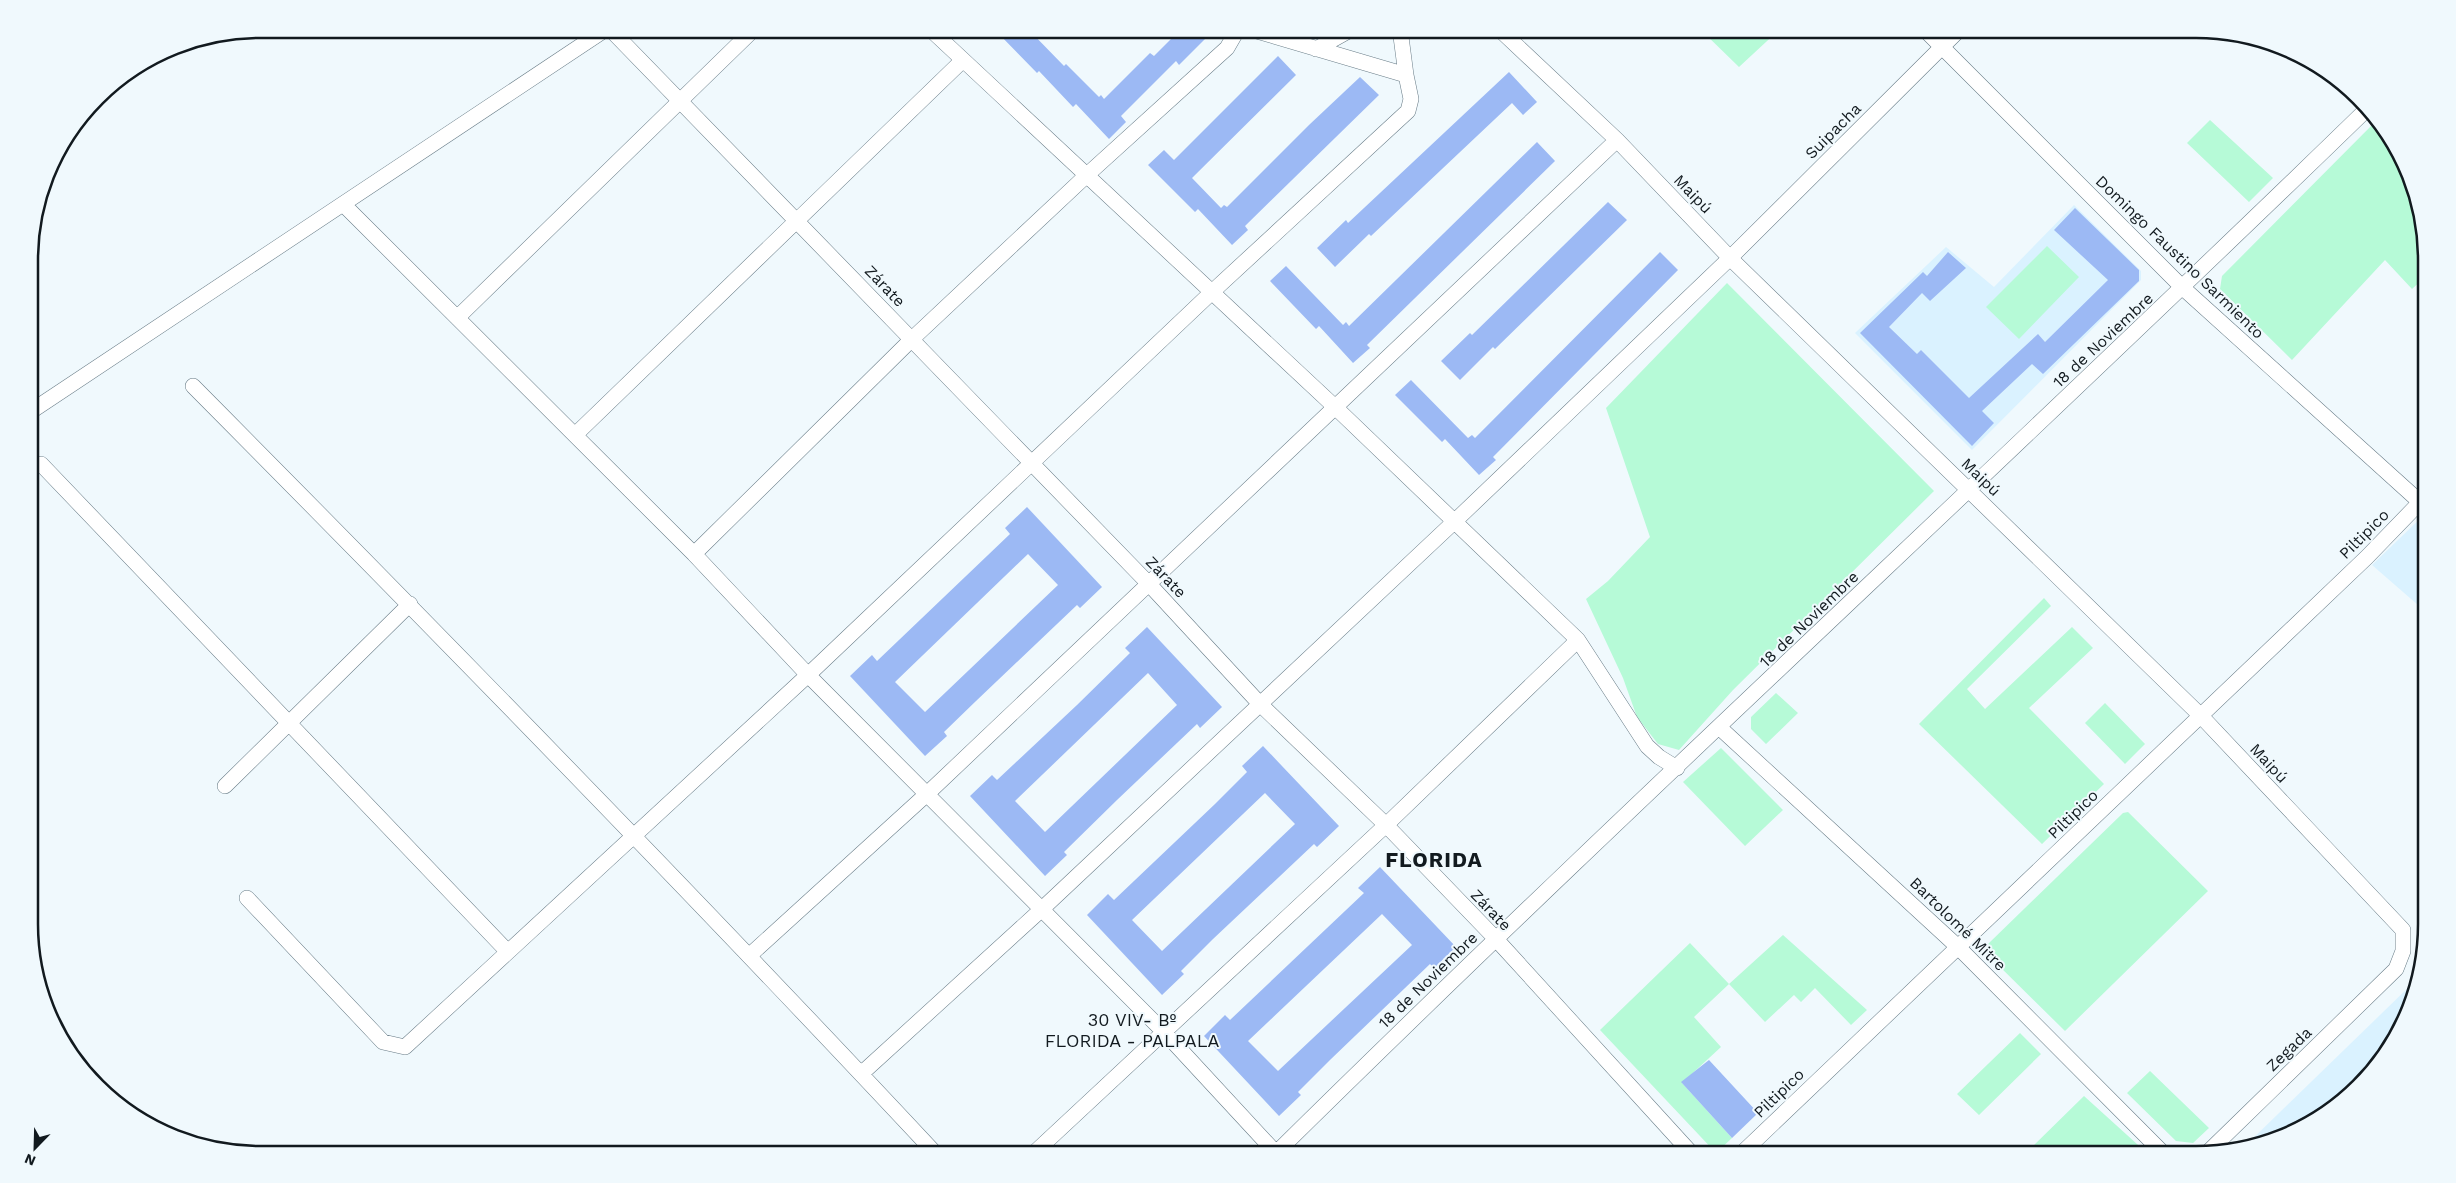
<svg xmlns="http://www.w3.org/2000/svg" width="2456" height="1183" viewBox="0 0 2456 1183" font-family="'Work Sans',sans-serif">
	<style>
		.built { fill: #daf2ff }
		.green { fill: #b6fad7 }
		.building { fill: #9cb9f4; fill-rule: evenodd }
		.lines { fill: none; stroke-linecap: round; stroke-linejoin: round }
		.street-casing { stroke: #687c87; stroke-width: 16 }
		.street { stroke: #fff; stroke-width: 15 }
		.labels { text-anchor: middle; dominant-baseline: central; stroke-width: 4; stroke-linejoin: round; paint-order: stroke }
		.street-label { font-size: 16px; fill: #121a1f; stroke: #f0f9fd }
		.neighbourhood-label { font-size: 18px; fill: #121a1f; stroke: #f0f9fd }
		.district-label { font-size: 21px; font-weight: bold; letter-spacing: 1px; fill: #121a1f; stroke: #f0f9fd }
		.rim { fill: none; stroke: #121a1f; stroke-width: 2.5 }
	</style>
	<rect width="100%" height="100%" fill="#f0f9fd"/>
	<path class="built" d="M2074,205L2141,271V280L1972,450L1855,333L1946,247L1994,287Z
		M2426,513V612L2372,565Z
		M2427,810V927L2419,869Z
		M2414,982L2404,1026L2370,1076L2325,1115L2271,1142L2243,1148Z"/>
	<path class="green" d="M1700,29H1780L1739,67Z
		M2379,118L2410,171L2425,229V277L2412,289L2385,260L2292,360L2220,289L2222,276Z
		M2210,120L2273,178L2249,202L2187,143Z
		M2047,246L2079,277L2019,339L1986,307Z
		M1727,283L1934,491L1733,690L1679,750L1658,744L1637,717L1623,678L1586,599L1608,581L1650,537L1606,408Z
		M2044,598L2051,606L1967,689L1985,709L2072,627L2093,648L2029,708L2104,784L2042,844L1919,724Z
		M1776,693L1798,713L1766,744L1751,729V717Z
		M2105,703L2145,744L2125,764L2085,723Z
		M1721,748L1783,810L1745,846L1683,782Z
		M2128,812L2208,891L2065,1031L1991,958L1988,944L2123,813Z
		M1783,935L1867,1010L1851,1025L1815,988L1801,1002L1794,995L1765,1022L1729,984L1694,1017L1721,1047L1682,1083L1732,1138L1716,1153L1600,1030L1690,943L1729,984Z
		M2020,1033L2041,1054L1979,1115L1957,1094Z
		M2150,1071L2209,1128L2193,1143L2176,1141L2127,1093Z
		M2084,1096L2148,1154H2025Z"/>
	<path class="building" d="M994,29H1028L1064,66L1066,64L1099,97L1101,95L1104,99L1150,53L1154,56L1181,29H1195L1205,39L1179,65L1176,61L1121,116L1126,122L1109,139L1076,104L1073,107L1039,71L1037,73Z
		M1278,56L1296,75L1192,178L1221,208L1224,205L1227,207L1309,125L1360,77L1379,95L1245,226L1248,230L1232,245L1198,209L1195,212L1148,165L1164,150L1174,160Z
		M1509,72L1537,102L1523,115L1512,103L1371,236L1369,234L1335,267L1317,248L1346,220L1348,223Z
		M1537,142L1555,161L1367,345L1370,348L1353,363L1319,326L1316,329L1270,281L1286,266L1343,325L1346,322L1349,326Z
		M1608,202L1627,220L1495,349L1493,347L1460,380L1441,361L1470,333L1472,335Z
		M2075,208L2139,270V281L2043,374L2032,364L1982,411L1994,423L1972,446L1860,333L1923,272L1927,276L1948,252L1966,268L1930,301L1922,293L1889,327L1917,354L1921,350L1969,398L2038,334L2045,342L2108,280L2054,230Z
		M1660,252L1678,270L1493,457L1496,460L1479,475L1445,439L1442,442L1395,395L1411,380L1468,438L1472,435L1475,438Z
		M1027,507L1102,587L1080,608L1077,605L976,701L944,732L947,736L925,756L850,676L872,655L877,661L1010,534L1005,528ZM1028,554L1058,585L925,712L895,682Z
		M1147,627L1222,707L1200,728L1197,724L1117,800L1064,852L1067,855L1045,876L970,796L992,775L997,780L1077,705L1130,653L1125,648ZM1148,673L1177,705L1045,832L1015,801Z
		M1263,746L1339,826L1317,847L1314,844L1213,939L1181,971L1184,974L1162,995L1087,915L1108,894L1114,900L1215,804L1247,772L1242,766ZM1265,793L1295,824L1162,951L1132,920Z
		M1380,867L1456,947L1434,968L1430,964L1330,1060L1298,1092L1301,1095L1279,1116L1204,1036L1225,1015L1230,1020L1364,893L1358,888ZM1382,914L1412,945L1278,1071L1248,1041Z
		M1709,1060L1758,1113L1732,1138L1681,1082Z"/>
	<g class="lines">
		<g class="street-casing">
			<path id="street" d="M610,29L1149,584L1259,703L1386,825L1495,938L1692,1154
				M930,29L1335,407L1578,640L1647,746L1659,757L1677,768
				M1400,29L1406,75
				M1499,29L1617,140L1730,258L2201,716L2403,930V951L2396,969L2206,1154
				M1924,29L2183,288L2420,502
				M1316,49L1352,29
				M343,204L694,554L808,675L1165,1033L1276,1153
				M458,317L754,29
				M193,386C444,639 693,894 936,1154
				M30,412L606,29
				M575,435L963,60
				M41,464L508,952
				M694,554L912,339L1088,174L1227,48L1238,29
				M1720,728L1958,947L2164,1154
				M225,786L410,604
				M247,898L383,1042L405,1047L808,675L1212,292L1408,111L1411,99L1406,75L1250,29
				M750,955L928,793L1617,140
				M861,1074L1042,909L1455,521L1730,258L1960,29
				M1033,1154L1386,825L1578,640
				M1275,1154C1634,800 2006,460 2367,109
				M1741,1154L2367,557L2426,496"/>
		</g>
		<use href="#street" class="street"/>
	</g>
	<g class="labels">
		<g class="street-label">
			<text transform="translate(1833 131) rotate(-45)">Suipacha</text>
			<text transform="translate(1693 194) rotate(46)">Maipú</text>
			<text transform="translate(2180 257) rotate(44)">Domingo Faustino Sarmiento</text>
			<text transform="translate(885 286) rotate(46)">Zárate</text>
			<text transform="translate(2103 340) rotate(-43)">18 de Noviembre</text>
			<text transform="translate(1981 477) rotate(44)">Maipú</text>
			<text transform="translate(2364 534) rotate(-45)">Piltipico</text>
			<text transform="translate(1166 577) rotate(46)">Zárate</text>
			<text transform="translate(1809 619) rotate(-44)">18 de Noviembre</text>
			<text transform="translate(2269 763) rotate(47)">Maipú</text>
			<text transform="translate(2073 814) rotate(-44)">Piltipico</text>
			<text transform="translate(1491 910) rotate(46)">Zárate</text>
			<text transform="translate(1958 924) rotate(44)">Bartolomé Mitre</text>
			<text transform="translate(1428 980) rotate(-44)">18 de Noviembre</text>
			<text transform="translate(2289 1049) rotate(-44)">Zegada</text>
			<text transform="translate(1779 1093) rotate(-44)">Piltipico</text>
		</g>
		<g class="neighbourhood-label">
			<text x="1132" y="1019">30 VIV- Bº<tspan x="1132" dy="21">FLORIDA - PALPALA</tspan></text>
		</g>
		<g class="district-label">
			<text x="1434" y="859">FLORIDA</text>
		</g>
	</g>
	<path d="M0 0H2456V1183H0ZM260 38H2196A222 222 0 0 1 2418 260V924A222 222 0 0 1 2196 1146H260A222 222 0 0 1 38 924V260A222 222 0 0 1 260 38Z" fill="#f0f9fd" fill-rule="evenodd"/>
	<path class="rim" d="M260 38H2196A222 222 0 0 1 2418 260V924A222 222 0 0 1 2196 1146H260A222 222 0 0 1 38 924V260A222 222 0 0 1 260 38Z"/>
	<g transform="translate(35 1148) rotate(203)" stroke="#f0f9fd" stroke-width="4" paint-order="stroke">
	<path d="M0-4L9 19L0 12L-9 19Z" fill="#121a1f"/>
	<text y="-8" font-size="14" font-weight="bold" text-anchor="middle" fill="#121a1f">N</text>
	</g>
</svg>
